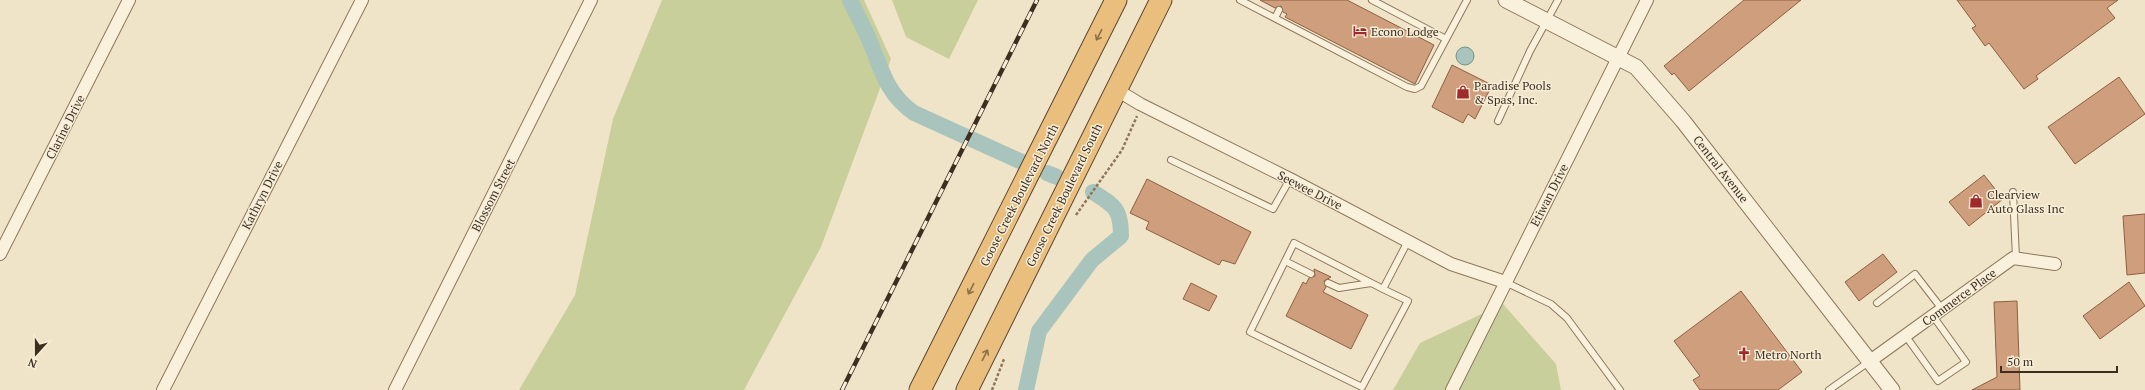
<svg xmlns="http://www.w3.org/2000/svg" width="2145" height="390" viewBox="0 0 2145 390" font-family="'PT Serif',serif">
	<style>
		.green { fill: #c9cf9b }
		.water { fill: #a9c4bc; stroke: #6f938a }
		.lines { fill: none; stroke-linecap: round; stroke-linejoin: round }
		.canal { stroke: #a9c4bc; stroke-width: 16 }
		.building { fill: #cf9f7d; stroke: #8d5f41 }
		.service-casing { stroke: #8d765c; stroke-width: 8 }
		.minor-casing { stroke: #8d765c; stroke-width: 14 }
		.tertiary-casing { stroke: #8d765c; stroke-width: 17 }
		.trunk-casing { stroke: #5b4430; stroke-width: 23 }
		.path { stroke: #8d765c; stroke-width: 2.5; stroke-dasharray: 3 2; stroke-linecap: butt }
		.service { stroke: #faf1dc; stroke-width: 6 }
		.minor { stroke: #faf1dc; stroke-width: 12 }
		.tertiary { stroke: #faf1dc; stroke-width: 15 }
		.trunk { stroke: #eabe7c; stroke-width: 21 }
		.rail-casing { stroke: #3d2e20; stroke-width: 4.5 }
		.rail { stroke: #f7eed8; stroke-width: 3; stroke-dasharray: 9; stroke-linecap: butt }
		.oneway { stroke: #8b6f49 }
		.labels { text-anchor: middle; dominant-baseline: central; stroke-width: 3; stroke-linejoin: round; paint-order: stroke }
		.poi-label { font-size: 12px; fill: #3d2e20; stroke: #f7eed8; text-anchor: start }
		.street-label { font-size: 12px; fill: #3d2e20; stroke: #f7eed8 }
	</style>
	<rect width="100%" height="100%" fill="#f0e4c8"/>
	<path class="green" d="M662,0H864L891,59L821,247L744,390H519L575,295L613,119Z
		M892,0H978L949,59L906,37Z
		M1503,304L1556,364L1561,390H1393L1420,343Z"/>
	<path class="water" d="M1456 56a9 9 0 1 1 18 0a9 9 0 1 1-18 0Z"/>
	<g class="lines">
		<path class="canal" d="M850,0C857,15 865,29 871,44C882,72 888,95 914,113L1022,162
			M1047,173L1057,177
			M1026,390L1039,331L1092,260L1121,236C1121,209 1115,206 1093,192"/>
	</g>
	<path class="building" d="M1260,0H1347L1434,45L1415,84L1285,17L1287,14L1283,12L1281,6L1275,8Z
		M1744,0H1801L1689,91L1674,73L1672,75L1664,66Z
		M1957,0H2118L2107,8L2115,18L2036,76L2038,79L2024,89L1989,43L1985,46L1972,28L1976,26Z
		M1452,65L1492,85L1475,119L1468,114L1463,123L1432,107Z
		M2119,77L2145,114L2075,164L2048,127Z
		M1984,175L2003,199L1969,226L1949,202Z
		M1147,179L1251,232L1235,264L1222,260L1219,265L1146,229L1149,222L1130,213Z
		M2145,214V273L2127,275L2123,216Z
		M1883,254L1897,272L1859,301L1845,282Z
		M1314,269L1331,277L1324,281L1326,287L1323,292L1368,315L1351,349L1286,316L1303,282L1306,284L1309,278L1315,276Z
		M2129,282L2145,306L2100,339L2083,316Z
		M1191,283L1217,296L1209,311L1183,299Z
		M1741,291L1802,372L1778,390H1700L1693,380L1700,376L1674,341Z
		M2017,301L2020,390H1972L1997,377L1994,302Z"/>
	<g class="lines">
		<g class="service-casing">
			<path id="service" d="M1240,0L1407,87L1415,89L1421,86L1467,0
				M1372,0L1446,39
				M1275,18L1279,10
				M1498,121L1530,51L1558,0
				M1171,160L1273,209L1290,179
				M2013,192L2016,258
				M1285,261L1311,274
				M1505,282L1551,304L1567,318L1620,390
				M1328,283L1339,288L1371,283
				M1383,289L1408,301L1362,387L1250,332L1294,243L1383,289L1408,241
				M1877,303L1915,274L1942,309
				M1905,335L1938,381L1966,362L1933,316
				M1829,390L1870,361"/>
		</g>
		<g class="minor-casing">
			<path id="minor" d="M1117,90L1140,104L1290,179L1451,264L1505,282
				M0,254L129,0
				M1870,361L2013,258L2055,264
				M163,390L362,0
				M395,390L591,0
				M1452,390L1647,0"/>
		</g>
		<g class="tertiary-casing">
			<path id="tertiary" d="M1506,0L1636,67L1683,121L1892,390"/>
		</g>
		<g class="trunk-casing">
			<path id="trunk" d="M920,390L1116,0
				M967,390L1161,0"/>
		</g>
		<path class="path" d="M1076,215L1122,150L1137,116
			M992,390L1004,359"/>
		<use href="#service" class="service"/>
		<use href="#minor" class="minor"/>
		<use href="#tertiary" class="tertiary"/>
		<use href="#trunk" class="trunk"/>
		<g class="rail-casing">
			<path id="rail" d="M842,390L1037,0"/>
		</g>
		<use href="#rail" class="rail"/>
	</g>
	<defs><path id="oneway-shaft" d="M-6 0H5M1.5-3L5.5 0L1.5 3" fill="none" stroke-width="1.6" stroke-linecap="round" stroke-linejoin="round"/></defs>
	<g class="oneway">
		<use href="#oneway-shaft" transform="translate(1099 35) rotate(117)"/>
		<use href="#oneway-shaft" transform="translate(971 289) rotate(117)"/>
		<use href="#oneway-shaft" transform="translate(985 355) rotate(-63)"/>
	</g>
	<defs>
		<g id="hotel-bare" transform="scale(1.08)"><path d="M-6-4.5h1.5V1H6V5H4.5V3h-9V5H-6ZM-4 0a1.8 1.8 0 1 1 3.6 0ZM.5 0V-2.5h3Q6-2.5 6 0Z" fill="#9e2a2b" stroke="#f7eed8" stroke-width="2.5" paint-order="stroke"/></g>
		<g id="shop-bare" transform="scale(1.08)"><path d="M-5-2.5h2.3a2.7 3.5 0 0 1 5.4 0H5L5.5 6h-11ZM-1.5-2.5h3a1.5 2.3 0 0 0-3 0Z" fill="#9e2a2b" stroke="#f7eed8" stroke-width="2.5" paint-order="stroke"/></g>
		<g id="church-bare" transform="scale(1.08)"><path d="M-1.2-6h2.4v3.5h3.3v2.4h-3.3V6h-2.4V-.1h-3.3v-2.4h3.3Z" fill="#9e2a2b" stroke="#f7eed8" stroke-width="2.5" paint-order="stroke"/></g>
	</defs>
	<g fill-rule="evenodd">
		<use href="#hotel-bare" x="1360" y="31"/>
		<use href="#shop-bare" x="1463" y="92"/>
		<use href="#shop-bare" x="1976" y="201"/>
		<use href="#church-bare" x="1744" y="354"/>
	</g>
	<g class="labels">
		<g class="poi-label">
			<text x="1371" y="31">Econo Lodge</text>
			<text x="1474" y="85">Paradise Pools<tspan x="1474" dy="14">&amp; Spas, Inc.</tspan></text>
			<text x="1987" y="194">Clearview<tspan x="1987" dy="14">Auto Glass Inc</tspan></text>
			<text x="1755" y="354">Metro North</text>
		</g>
		<g class="street-label">
			<text transform="translate(65 127) rotate(-63)">Clarine Drive</text>
			<text transform="translate(1721 169) rotate(52)">Central Avenue</text>
			<text transform="translate(1310 190) rotate(27)">Seewee Drive</text>
			<text transform="translate(262 195) rotate(-63)">Kathryn Drive</text>
			<text transform="translate(493 195) rotate(-63)">Blossom Street</text>
			<text transform="translate(1019 195) rotate(-63)">Goose Creek Boulevard North</text>
			<text transform="translate(1064 195) rotate(-64)">Goose Creek Boulevard South</text>
			<text transform="translate(1549 195) rotate(-63)">Etiwan Drive</text>
			<text transform="translate(1959 297) rotate(-36)">Commerce Place</text>
		</g>
	</g>
	<g transform="translate(36 354) rotate(201)" stroke="#f7eed8" stroke-width="3" paint-order="stroke">
	<path d="M0-3L7 15L0 10L-7 15Z" fill="#3d2e20"/>
	<text y="-6" font-size="11" font-weight="bold" text-anchor="middle" fill="#3d2e20">N</text>
	</g>
	<path d="M2001 366v6h116v-6" fill="none" stroke="#3d2e20" stroke-width="2"/>
	<text x="2007" y="366" font-size="12" fill="#3d2e20" stroke="#f7eed8" stroke-width="3" paint-order="stroke">50 m</text>
</svg>
